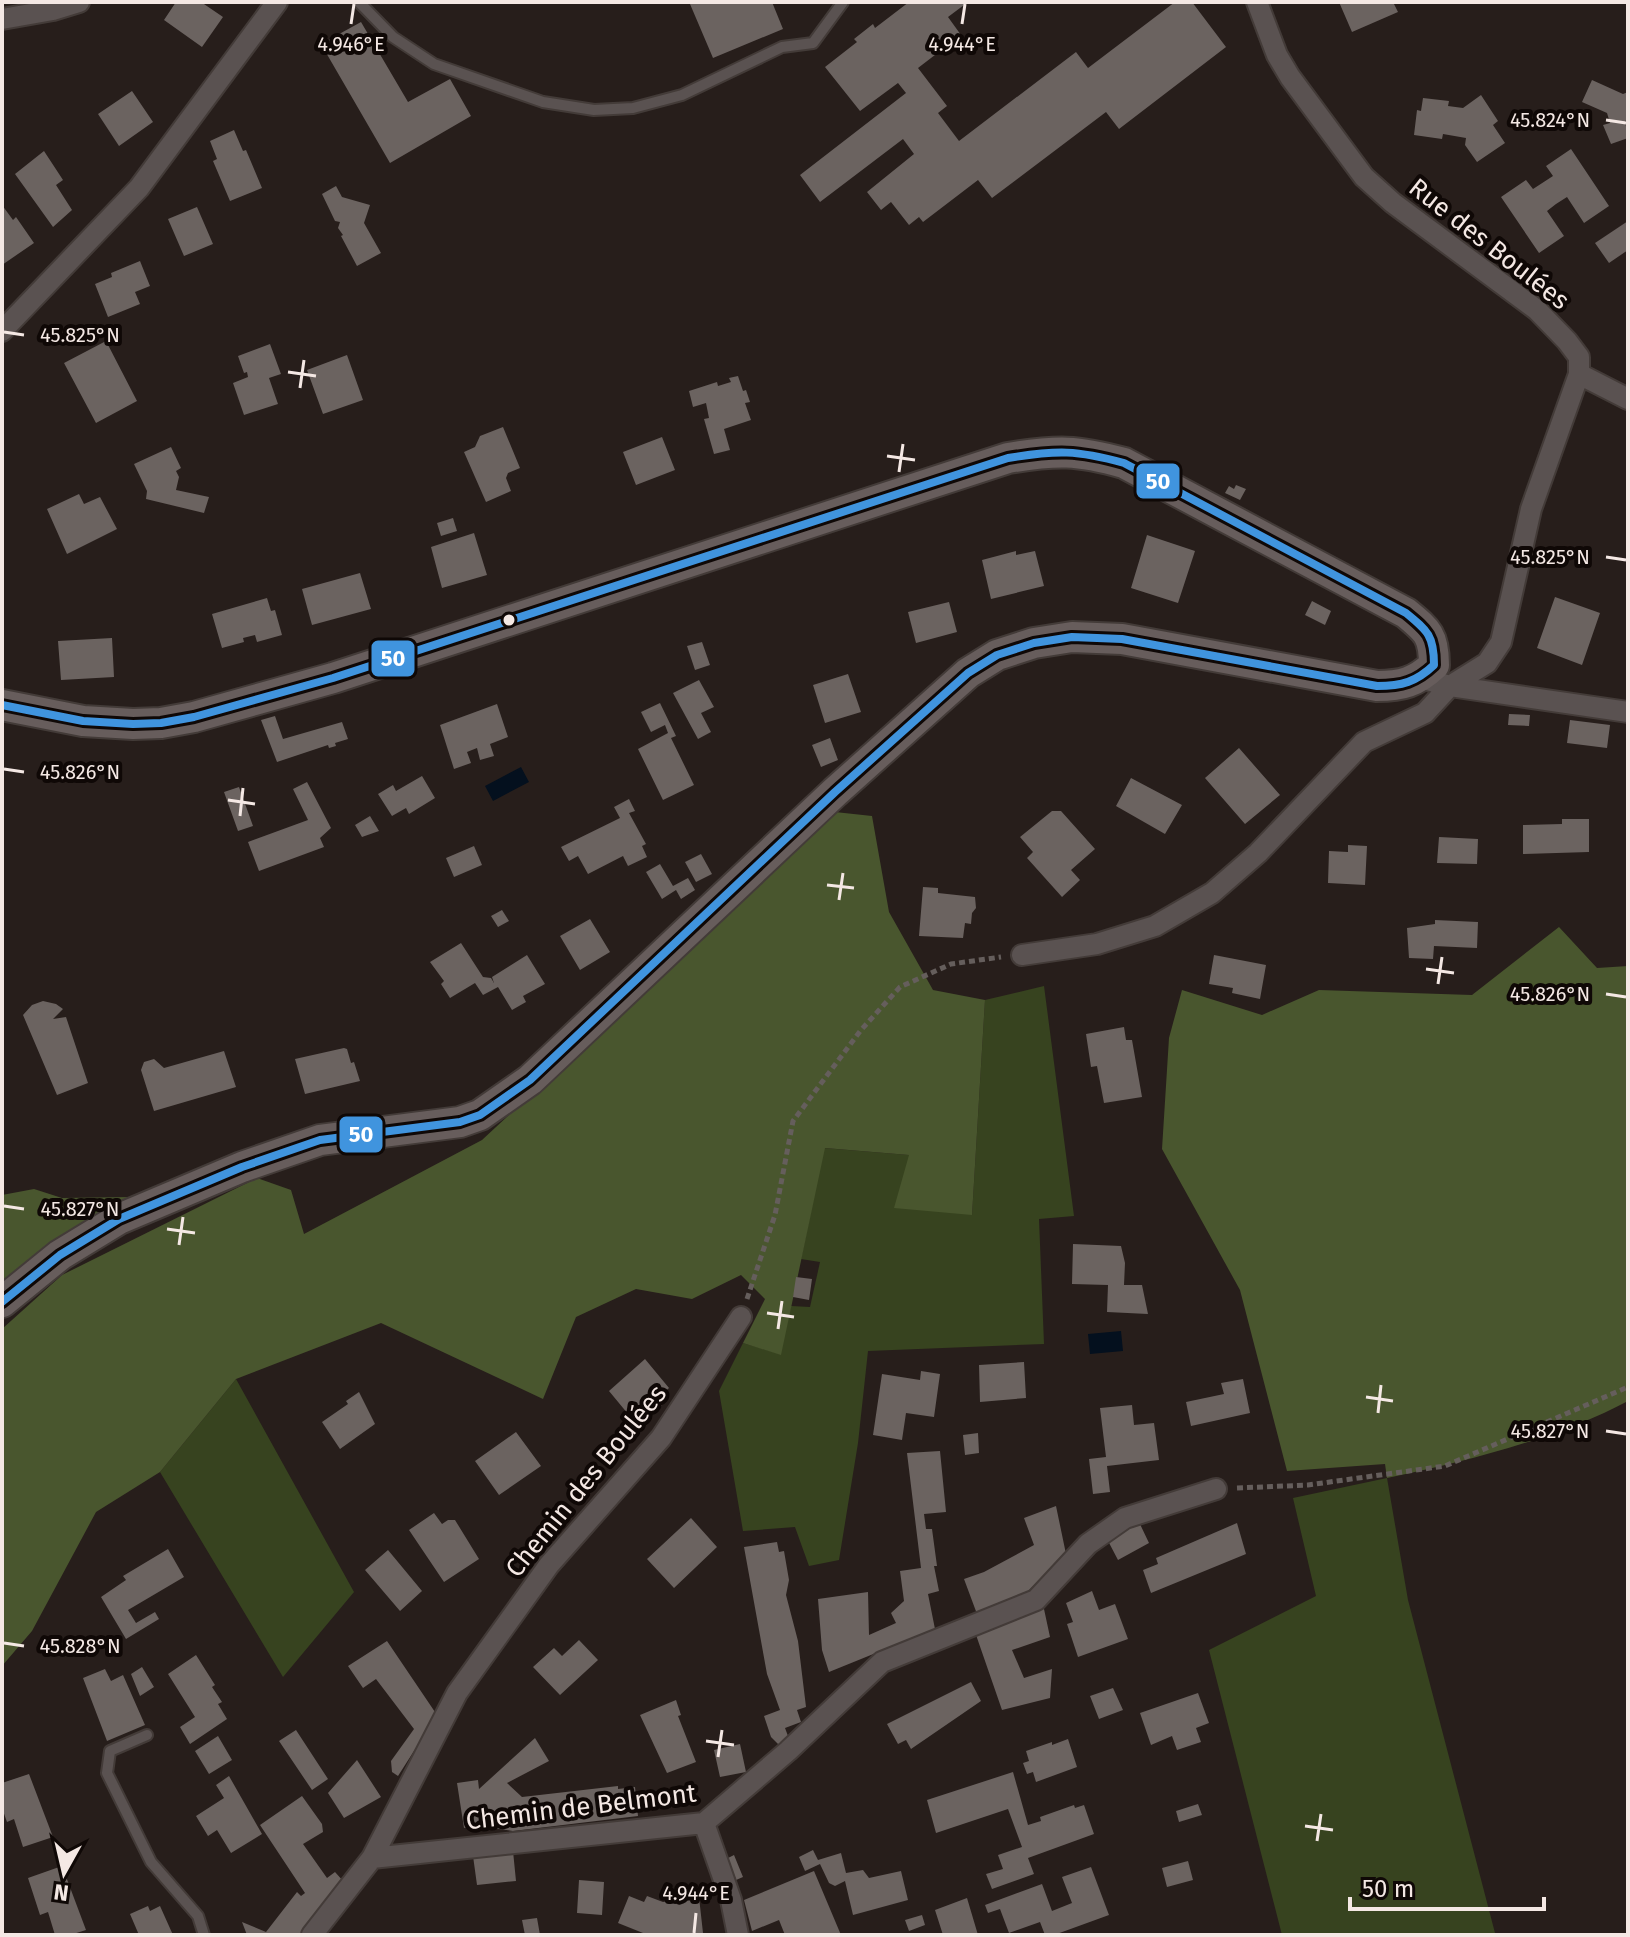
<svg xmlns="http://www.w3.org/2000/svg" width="1630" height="1937" viewBox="0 0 1630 1937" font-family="'Fira Sans',sans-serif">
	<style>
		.green { fill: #37431f }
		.forest { fill: #49562e }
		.water { fill: #04101e }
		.building { fill: #6b6360 }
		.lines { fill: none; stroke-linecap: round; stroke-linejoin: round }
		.lane-casing { stroke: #433b38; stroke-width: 14 }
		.street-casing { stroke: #433b38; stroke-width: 24 }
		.secondary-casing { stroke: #433b38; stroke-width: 34 }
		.path { stroke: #655e5c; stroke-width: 5; stroke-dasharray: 6 4; stroke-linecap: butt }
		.lane { stroke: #5a5251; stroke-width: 10 }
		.street { stroke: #5a5251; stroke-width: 20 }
		.secondary { stroke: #675d5c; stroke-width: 30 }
		.bus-1-casing { stroke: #0f0806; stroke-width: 14 }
		.bus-1 { stroke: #4094de; stroke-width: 8 }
		.ticks { fill: none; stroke: #f4e8e4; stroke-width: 3 }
		.bus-dot { fill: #f4e8e4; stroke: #0f0806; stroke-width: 3 }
		.labels { text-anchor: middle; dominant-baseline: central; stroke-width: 8; stroke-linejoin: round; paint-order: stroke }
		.street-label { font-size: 26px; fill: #f4e8e4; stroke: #0f0806 }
		.ticks-label { font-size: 20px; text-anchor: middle; fill: #f4e8e4; stroke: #0f0806; stroke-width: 8; stroke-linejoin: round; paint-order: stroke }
		.line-badge { stroke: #0f0806; stroke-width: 3 }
		.badge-label { font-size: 22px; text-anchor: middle; font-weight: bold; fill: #fff }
	</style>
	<rect width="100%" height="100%" fill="#271e1b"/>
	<path class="green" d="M1044,986L1074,1216L1039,1219L1044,1344L868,1351L858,1443L839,1560L809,1566L795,1527L743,1531L719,1391L743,1343L780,1354L791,1306L810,1307L820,1262L801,1259L824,1148L909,1155L972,1215L985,1000Z
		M236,1379L354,1592L283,1677L160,1472Z
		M1387,1478L1408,1600L1495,1933L1488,1935H1282L1209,1650L1316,1596L1293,1498Z"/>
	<path class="forest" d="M835,812L872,816L889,912L933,990L985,1000L972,1215L894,1208L909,1155L825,1148L781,1355L743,1343L765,1299L741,1275L692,1299L636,1289L576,1317L543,1399L381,1323L236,1379L160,1472L96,1512L32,1631L2,1666V1329L62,1275L257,1178L291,1190L304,1234L482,1140Z
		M1559,927L1597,968L1628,966V1401C1559,1438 1464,1462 1387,1478L1385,1464L1287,1471L1240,1290L1162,1149L1169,1038L1182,990L1262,1015L1319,990L1472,995Z
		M34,1189L62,1198L132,1197L2,1289V1195Z"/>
	<path class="water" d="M521,767L529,782L493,801L485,786Z
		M1121,1331L1123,1351L1090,1354L1088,1334Z"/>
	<path class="building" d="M176,2H201L223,17L202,47L164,20Z
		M695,2H772L783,29L713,58L690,4Z
		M909,2H968L948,17L961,35L918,68L947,106L938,113L959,141L1076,52L1088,68L1175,2H1192L1226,47L1119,129L1106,112L992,198L978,180L923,222L919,217L909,225L891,202L881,210L867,192L914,154L903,139L820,202L800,175L906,93L898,83L860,111L825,67L857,42L854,39L873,24L875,28Z
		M1339,2H1393L1398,12L1352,32Z
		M361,22L408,102L450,79L471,116L390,163L321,44Z
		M1592,80L1623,94L1628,92V120L1625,121L1628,138L1611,144L1603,125L1610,123L1607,113L1582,102Z
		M132,91L153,122L119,146L98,114Z
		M1481,95L1498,121L1493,125L1505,143L1477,162L1465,145L1466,138L1443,134L1442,139L1414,135L1417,110L1421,111L1423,98L1449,101L1448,106L1463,108Z
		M234,130L243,151L246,150L262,188L230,201L213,161L217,159L210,141Z
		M1571,149L1609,206L1584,223L1567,197L1556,204L1547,211L1564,236L1539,253L1501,197L1526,180L1533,189L1553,176L1546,166Z
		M44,151L63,180L56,185L72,210L53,227L15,174Z
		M336,186L342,197L370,205L364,223L381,253L357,266L341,236L343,235L338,228L340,222L335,221L322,194Z
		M2,205L13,220L16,217L34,243L2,265Z
		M197,207L213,244L184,256L168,219Z
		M1628,221V250L1609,263L1595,243Z
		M140,261L150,286L135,292L140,304L108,317L95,284L112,277L111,273Z
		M106,341L137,401L96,423L64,363Z
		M270,344L281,374L269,378L278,404L244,415L233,383L248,377L247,372L244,373L238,356Z
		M347,355L363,400L323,414L307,370Z
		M738,376L743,391L746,390L750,402L745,403L751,420L724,429L730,450L714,454L704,419L709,418L706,403L693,407L689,391L717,382L718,386L731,382L729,378Z
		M503,427L520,468L508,473L506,478L511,491L486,502L464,452L475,447L480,436Z
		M662,437L675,470L636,485L623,452Z
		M171,447L181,468L176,471L179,477L176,490L209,497L204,513L146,499L147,491L134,464Z
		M1236,485L1246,489L1240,500L1225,493L1229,486L1234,489Z
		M79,494L84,504L100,497L117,529L67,554L47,509Z
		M453,518L457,531L441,536L437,523Z
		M474,533L487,575L442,588L431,547Z
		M1147,535L1195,551L1178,603L1131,588Z
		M1016,551V555L1035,551L1044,586L991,599L982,560Z
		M360,573L371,609L312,625L302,589Z
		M1555,597L1600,613L1582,665L1537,648Z
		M267,598L271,611L275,610L282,635L257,642L255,635L243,638L244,642L222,648L212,614Z
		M1312,601L1331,611L1325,625L1305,615Z
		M949,602L957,632L916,643L908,612Z
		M112,638L114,677L61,680L58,641Z
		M702,642L710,665L695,670L687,646Z
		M848,674L861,712L825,723L813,685Z
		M699,680L714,707L701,713L711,732L698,739L673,693Z
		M660,703L676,736L671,738L694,785L663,800L638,749L668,733L665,725L651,732L641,712Z
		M497,704L508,737L490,744L494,756L480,760L477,748L467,752L471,763L454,769L440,725Z
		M1509,714L1530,715L1529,726L1508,725Z
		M275,716L283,739L342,722L348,739L335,743L336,746L329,748L328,745L277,762L261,720Z
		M1570,720L1610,725L1607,748L1567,743Z
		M830,738L838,760L821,767L812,745Z
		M1239,748L1280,795L1245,824L1205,778Z
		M422,776L435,798L409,814L406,808L392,816L378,794L393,785L396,791Z
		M1131,778L1182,805L1165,834L1116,806Z
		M307,782L331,828L320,838L324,847L259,871L248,842L308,820L293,789Z
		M239,787L253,826L238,831L224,792Z
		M629,799L635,811L629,813L646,844L642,846L647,857L628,866L623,856L588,874L578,856L569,861L561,847L620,818L614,807Z
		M1052,811H1061L1095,849L1071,870L1080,880L1062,897L1027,858L1033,852L1020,837Z
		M370,816L379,831L362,837L355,825Z
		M1562,819H1589V852L1523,854V825L1562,824Z
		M1439,837L1478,839L1477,864L1437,863Z
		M1348,845L1367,846L1365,885L1328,883L1329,851L1348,852Z
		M474,846L482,865L454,877L446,858Z
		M701,854L712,874L696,882L685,862Z
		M660,864L673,886L688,878L695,890L681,899L676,890L662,899L646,872Z
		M923,887L938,888V893L975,897L976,908L972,913L971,924L965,923L963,938L919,936Z
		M502,910L509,921L498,927L491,916Z
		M590,919L610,952L580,970L560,936Z
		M1435,920L1478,922L1477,948L1434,946L1433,959L1409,958L1407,928L1435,924Z
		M461,943L483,977L491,978L494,983L492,977L527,955L545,984L523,996L526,1002L512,1010L498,987L483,995L475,983L450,998L441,984L444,981L430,962Z
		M1214,955L1266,965L1260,999L1232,993L1233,988L1209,984Z
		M43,1001L56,1004L63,1009L53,1019L66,1017L88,1083L57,1095L23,1015L32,1005Z
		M1124,1027L1126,1040H1132L1142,1097L1104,1103L1097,1066L1091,1067L1086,1034Z
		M344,1048L347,1049L351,1063L354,1062L360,1081L305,1094L295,1059Z
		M224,1051L236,1087L154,1111L141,1070L144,1062L154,1059L164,1068Z
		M1073,1244L1121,1246L1125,1263L1124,1285H1142L1148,1314L1107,1312L1108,1285L1072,1284Z
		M796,1277L812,1279L809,1300L793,1297Z
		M645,1359L669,1388L657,1399L662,1405L650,1415L646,1409L633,1420L609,1391Z
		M1024,1362L1026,1398L980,1402L979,1365Z
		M921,1371L940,1374L934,1417L906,1413L902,1440L873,1435L882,1374L920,1380Z
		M1243,1379L1250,1413L1191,1426L1186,1402L1224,1394L1221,1383Z
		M359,1392L375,1424L340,1449L322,1422L348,1404L346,1401Z
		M1132,1405L1134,1425L1154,1423L1159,1460L1107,1466L1110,1492L1093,1494L1089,1459L1106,1457L1100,1408Z
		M516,1432L541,1466L499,1495L475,1461Z
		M978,1433L979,1453L965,1455L963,1435Z
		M940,1451L946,1512L924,1514L926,1529H932L937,1566H934L939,1591L928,1594L935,1629L829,1672L822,1650L818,1599L868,1592L869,1635L896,1623L891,1613L904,1601L900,1571L921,1568L907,1453Z
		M1056,1506L1066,1554L1025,1594L977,1614L964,1579L984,1572L1034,1545L1024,1518Z
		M434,1513L442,1524L448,1520H455L479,1559L444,1582L409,1530Z
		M691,1518L717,1547L674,1588L647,1559Z
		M1139,1522L1149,1543L1118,1560L1107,1539Z
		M1237,1523L1246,1554L1151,1593L1143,1570L1158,1564L1156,1558Z
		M777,1542L779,1552L784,1551L789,1580L786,1595L798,1641L806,1707L797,1710L801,1722L785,1728L788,1736L779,1745L771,1737L764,1716L780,1710L767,1674L744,1547Z
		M168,1549L184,1577L128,1610L136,1623L155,1612L159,1619L126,1639L101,1597L126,1580L123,1576Z
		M388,1550L422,1591L400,1611L365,1570Z
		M1092,1591L1099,1610L1115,1604L1128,1639L1078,1657L1067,1624L1073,1622L1066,1603Z
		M1044,1609L1050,1637L1012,1650L1024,1678L1052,1669L1050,1698L1002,1710L975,1632Z
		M579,1640L598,1660L560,1695L533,1667L554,1648L562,1656Z
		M387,1641L437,1715L398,1776L392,1772L391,1761L414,1729L376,1679L363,1688L348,1666Z
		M196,1655L215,1685L212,1687L222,1702L218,1704L227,1719L190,1744L180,1727L195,1717L168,1674Z
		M142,1667L154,1687L140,1696L131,1674Z
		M105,1669L111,1681L123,1675L145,1725L107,1741L83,1678Z
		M971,1682L981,1701L911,1749L906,1740L898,1744L887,1724Z
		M1113,1688L1123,1710L1099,1719L1090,1696Z
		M1198,1693L1209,1723L1196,1728L1201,1742L1177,1750L1172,1736L1151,1745L1140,1713Z
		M676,1700L681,1715L678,1716L696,1762L667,1773L640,1715Z
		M296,1730L328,1779L312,1790L279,1741Z
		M218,1736L232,1760L209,1774L195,1751Z
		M535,1738L549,1761L507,1783L522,1797L618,1786V1789L635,1787L638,1816L513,1831L485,1827V1824L464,1828L457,1783L478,1780L479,1789Z
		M1068,1739L1077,1767L1036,1782L1033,1772L1027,1774L1023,1763L1029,1761L1026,1751L1052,1742V1745Z
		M740,1744L746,1772L720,1777L714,1750Z
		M357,1760L381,1797L344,1818L328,1793Z
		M1013,1772L1028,1825L1041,1821L1040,1817L1074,1805L1075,1808L1084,1805L1094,1834L1028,1858L1034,1874L992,1889L986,1874L1003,1869L998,1855L1022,1847L1008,1809L936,1833L927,1800Z
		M29,1774L53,1837L23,1847L14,1819L7,1822L2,1808V1783Z
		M229,1776L262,1834L231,1853L217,1830L208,1836L196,1816L224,1798L216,1785Z
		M302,1796L322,1824L323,1832L303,1844L327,1878L335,1872L344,1882L317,1911L319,1912L301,1935H247L242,1922L266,1932L297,1892L301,1896L305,1893L260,1825Z
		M1198,1804L1202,1815L1179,1822L1176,1811Z
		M813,1850L818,1860L841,1853L846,1873L863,1870L869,1878L901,1871L908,1900L853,1915L845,1881L835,1886L829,1883L820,1864L805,1871L799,1857Z
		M513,1851L516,1881L477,1885L473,1856Z
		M734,1855L743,1877L736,1880L728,1858Z
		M1188,1861L1193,1880L1167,1887L1162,1868Z
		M62,1866L86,1930L70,1935H55L48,1912L40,1915L28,1878Z
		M1091,1867L1109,1915L1054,1935H1045L1040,1922L1009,1933L1000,1909L988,1913L985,1905L1042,1884L1052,1911L1072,1903L1062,1877Z
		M814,1871L841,1935H785L779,1920L752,1931L744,1900Z
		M579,1880L604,1882L602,1915L577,1913Z
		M629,1896L644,1902L647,1896L663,1902L699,1897L703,1933L648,1935L618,1923Z
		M967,1898L978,1935H943L935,1910Z
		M148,1906L150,1911L160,1906L173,1935H139L130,1914Z
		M922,1915L925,1925L909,1931L905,1920Z
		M537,1918L540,1935H525L522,1920Z"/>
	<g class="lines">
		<g class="lane-casing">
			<path id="lane" d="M359,2L393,37L434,64L543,102L594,110L633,108L682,95L782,47L813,43L843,2
				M147,1735L110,1751L107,1773L151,1862L198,1916L204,1935"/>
		</g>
		<g class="street-casing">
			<path id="street" d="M1257,2L1277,55L1290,77L1364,177L1393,203L1537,310L1567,341L1579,357V374L1531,509L1501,642L1487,663L1450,686L1420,678
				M2,19L53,10L79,2
				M2,331L139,188L277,2
				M1579,374L1628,399
				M1022,955L1097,944L1155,926L1212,893L1258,853L1364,742L1425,713L1450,686L1628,712
				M704,1823L731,1900L738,1935
				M372,1858L704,1823L788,1751L882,1662L1036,1600L1088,1544L1125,1518L1216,1489
				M312,1935L372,1858L457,1693L549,1565L661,1438L741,1317"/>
		</g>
		<g class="secondary-casing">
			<path id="secondary" d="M2,705L83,721L133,724L161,723L194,717L333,678L1008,458C1057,450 1077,450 1124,463L1406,613C1428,631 1434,636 1434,665C1416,682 1402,686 1377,686L1122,639L1072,637L1034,643L997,655L968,673L835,792L530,1080L480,1115L460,1122L320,1140L242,1167L119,1219L60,1255L2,1302"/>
		</g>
		<path class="path" d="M747,1299L775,1215L793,1121L861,1030L900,987L951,964L1001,957
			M1237,1488L1308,1485L1445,1466L1628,1387"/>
		<use href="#lane" class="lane"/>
		<use href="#street" class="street"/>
		<use href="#secondary" class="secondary"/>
		<g class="bus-1-casing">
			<path id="bus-1" d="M2,705L83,721L133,724L161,723L194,717L333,678L1008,458C1057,450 1077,450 1124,463L1406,613C1428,631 1434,636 1434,665C1416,682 1402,686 1377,686L1122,639L1072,637L1034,643L997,655L968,673L835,792L530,1080L480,1115L460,1122L320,1140L242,1167L119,1219L60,1255L2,1302"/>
		</g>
		<use href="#bus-1" class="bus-1"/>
	</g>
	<path class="ticks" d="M351,24L354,4M962,24L965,4M1606,120L1626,123M4,332L24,335M288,372L316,376M300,388L304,360M887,456L915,460M899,472L903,444M1606,557L1626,560M4,769L24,772M228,800L255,804M240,816L243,788M827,885L854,888M839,900L843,873M1426,969L1454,973M1438,984L1442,957M1606,994L1626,997M4,1206L24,1209M167,1229L195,1233M179,1245L183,1217M767,1313L794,1317M778,1329L782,1301M1366,1397L1393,1401M1378,1413L1381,1385M1606,1431L1626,1434M4,1643L24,1646M706,1741L734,1745M718,1757L722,1730M1305,1826L1333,1830M1317,1841L1321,1814M694,1933L696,1913"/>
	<circle class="bus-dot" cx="509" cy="620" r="7"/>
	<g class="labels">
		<g class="street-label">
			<text transform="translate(1489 244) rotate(38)">Rue des Boulées</text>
			<text transform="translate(586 1481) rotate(-51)">Chemin des Boulées</text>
			<text transform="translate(581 1807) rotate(-7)">Chemin de Belmont</text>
		</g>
	</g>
	<g class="ticks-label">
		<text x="351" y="51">4.946°E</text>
		<text x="962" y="51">4.944°E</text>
		<text x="1550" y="127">45.824°N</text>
		<text x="80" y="342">45.825°N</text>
		<text x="1550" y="564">45.825°N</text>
		<text x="80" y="779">45.826°N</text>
		<text x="1550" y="1001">45.826°N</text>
		<text x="80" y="1216">45.827°N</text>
		<text x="1550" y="1438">45.827°N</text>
		<text x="80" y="1653">45.828°N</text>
		<text x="696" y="1900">4.944°E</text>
	</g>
	<g class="line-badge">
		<rect x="1135" y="462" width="46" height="38" rx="8" fill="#4094de"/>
		<rect x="370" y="639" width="46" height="39" rx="8" fill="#4094de"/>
		<rect x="338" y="1115" width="46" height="39" rx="8" fill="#4094de"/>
	</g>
	<g class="badge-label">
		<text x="1158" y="489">50</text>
		<text x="393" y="666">50</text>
		<text x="361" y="1142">50</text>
	</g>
	<rect width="1630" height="1937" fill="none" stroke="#f4e8e4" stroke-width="8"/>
	<g transform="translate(64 1873) rotate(188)" stroke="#0f0806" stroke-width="6" paint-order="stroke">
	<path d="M0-6L14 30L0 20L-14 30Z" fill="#f4e8e4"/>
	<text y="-12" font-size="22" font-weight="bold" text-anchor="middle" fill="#f4e8e4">N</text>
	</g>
	<path d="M1350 1897v12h194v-12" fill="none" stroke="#f4e8e4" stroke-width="4"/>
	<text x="1362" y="1897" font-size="24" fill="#f4e8e4" stroke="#0f0806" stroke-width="6" paint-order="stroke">50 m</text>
</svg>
